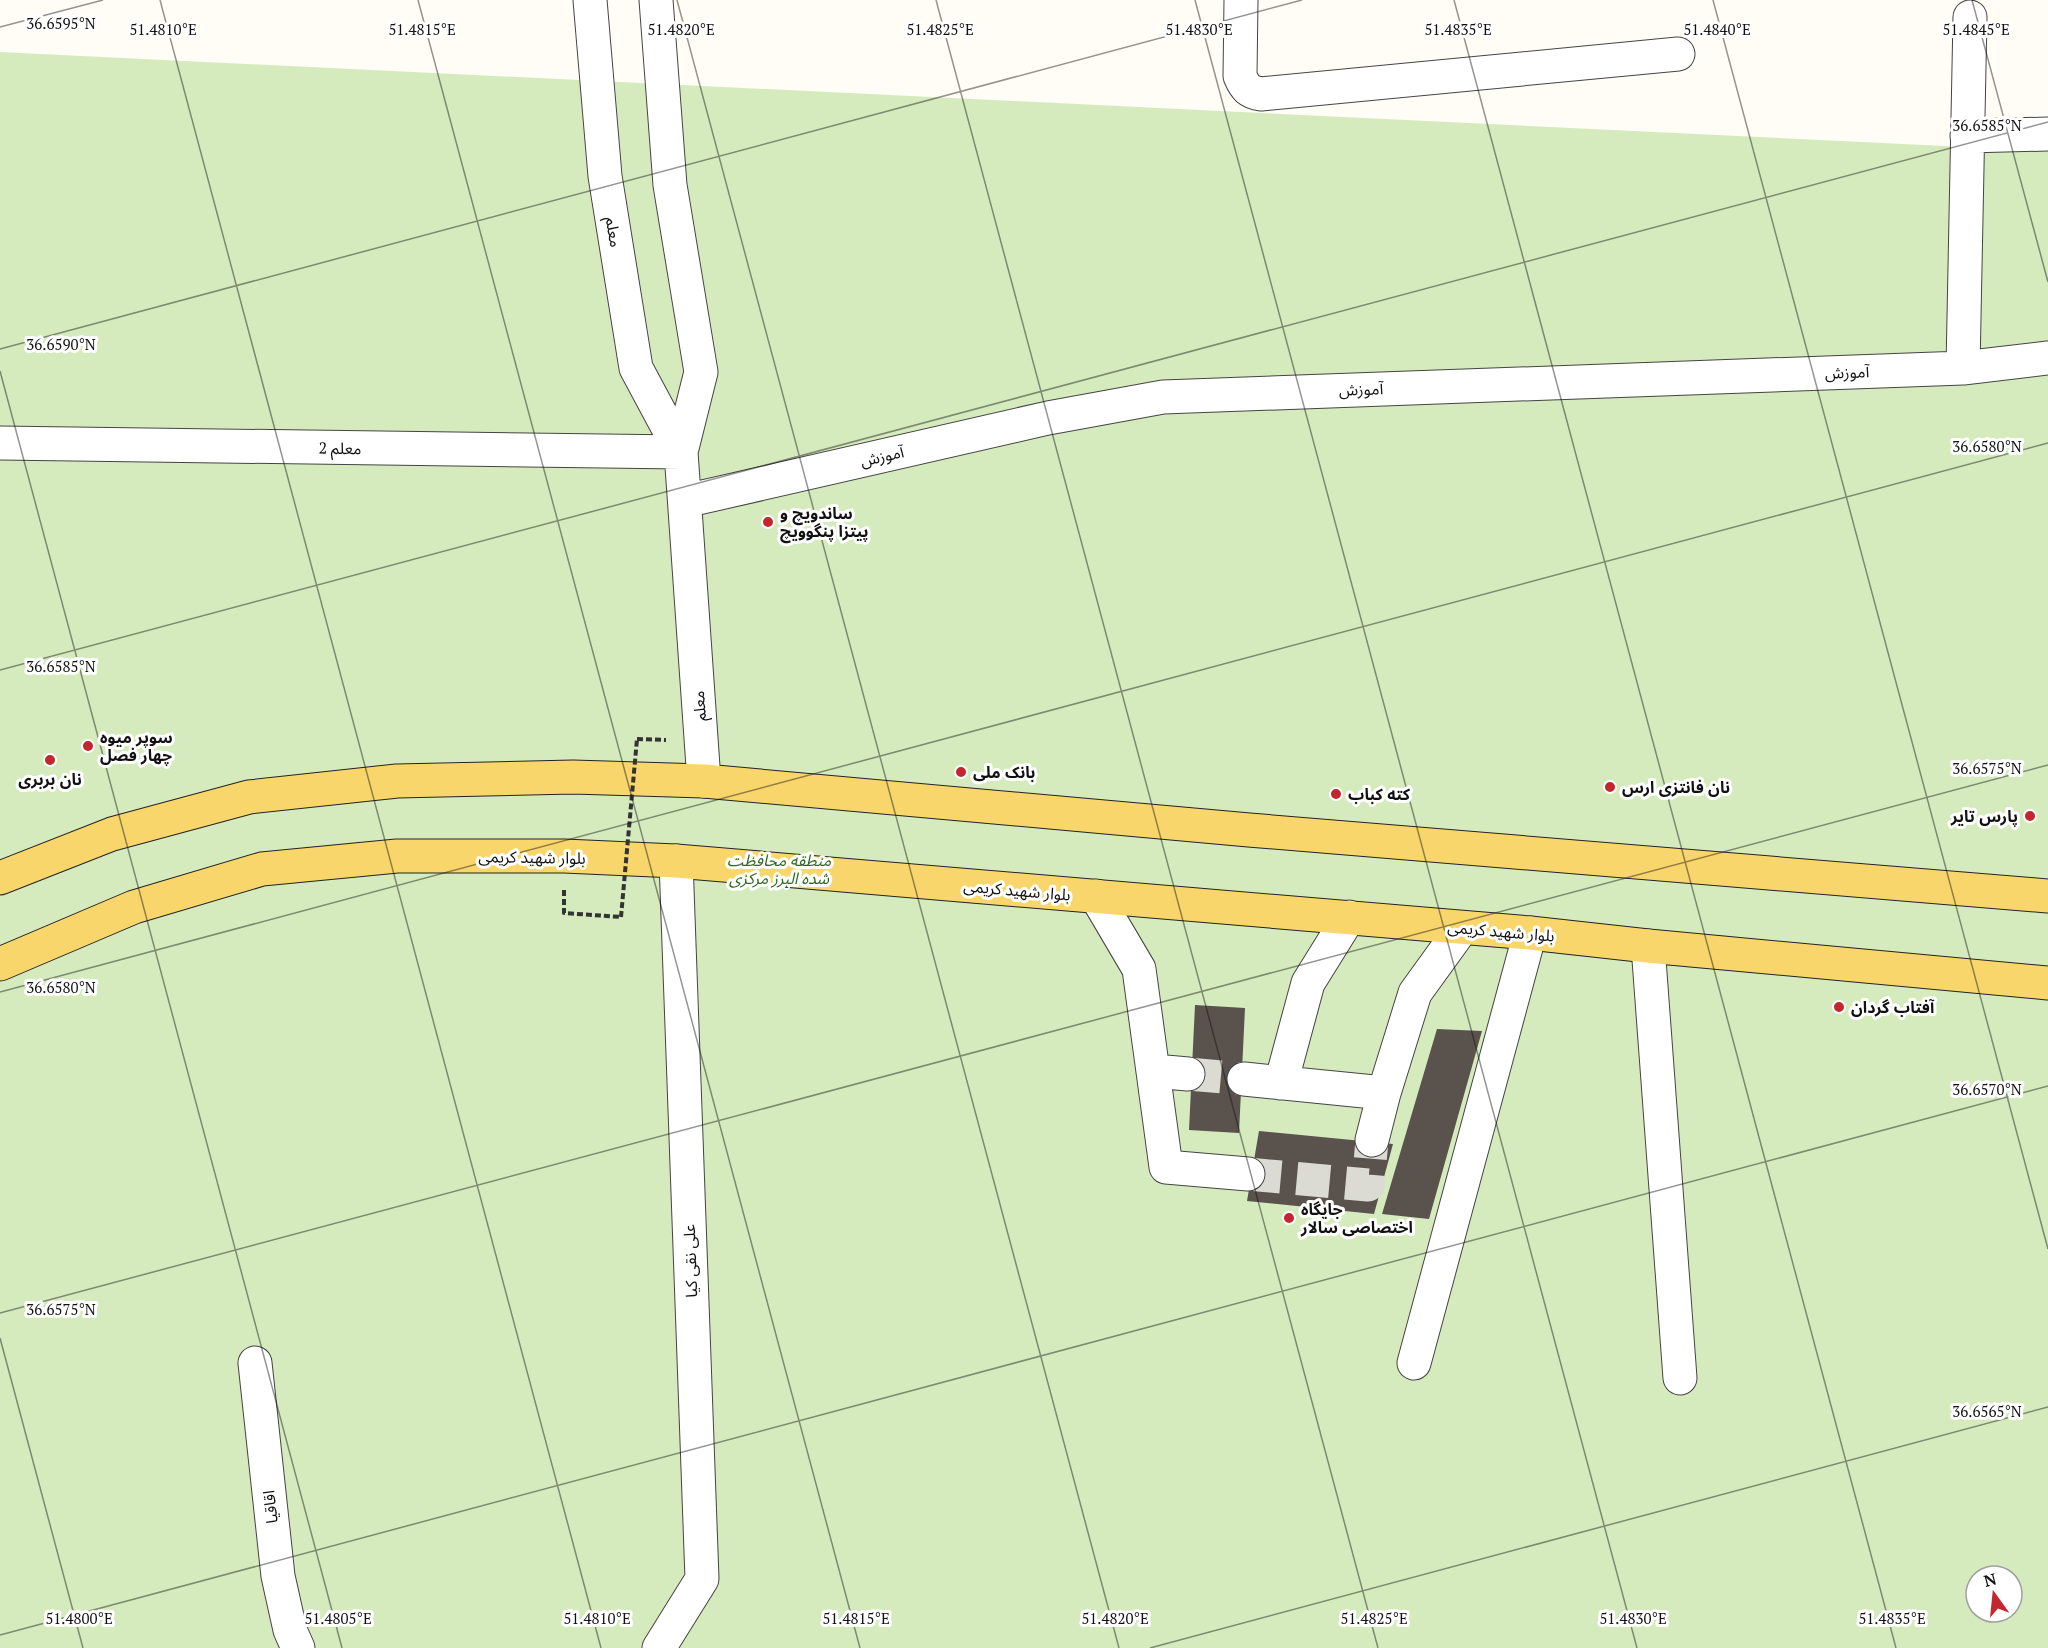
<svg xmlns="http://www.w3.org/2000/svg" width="2048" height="1648" viewBox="0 0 2048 1648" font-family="'PT Serif','Noto Sans Arabic',serif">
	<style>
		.green { fill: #d5ebbd; fill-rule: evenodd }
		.building { fill: #5a524d }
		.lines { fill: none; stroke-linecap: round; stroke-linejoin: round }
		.minor-tunnel { stroke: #dbdad3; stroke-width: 33; stroke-dasharray: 33 16; stroke-linecap: butt }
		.minor-casing { stroke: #444; stroke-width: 35 }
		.major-casing { stroke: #222; stroke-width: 35 }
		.path { stroke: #333; stroke-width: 4; stroke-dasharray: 6 3; stroke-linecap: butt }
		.minor { stroke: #fff; stroke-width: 33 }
		.major { stroke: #f9d66b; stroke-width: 33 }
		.path-bridge { stroke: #333; stroke-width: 4; stroke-dasharray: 6 3; stroke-linecap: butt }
		.ticks { fill: none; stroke: #111; stroke-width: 1.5; stroke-opacity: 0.45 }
		.poi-dot { fill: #c4262e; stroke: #fff; stroke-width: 2 }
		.labels { text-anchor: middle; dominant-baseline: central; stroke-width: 6; stroke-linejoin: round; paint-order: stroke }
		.street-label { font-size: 16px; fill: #111; stroke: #fff }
		.poi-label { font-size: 16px; font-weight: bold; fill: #111; stroke: #fff; text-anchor: start }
		.park-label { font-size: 16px; font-style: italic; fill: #2f6b1f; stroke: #fff }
		.ticks-label { font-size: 15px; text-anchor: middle; fill: #111; stroke: #fff; stroke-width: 6; stroke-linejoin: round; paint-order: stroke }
	</style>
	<rect width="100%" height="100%" fill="#fffdf5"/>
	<path class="green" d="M0,52L2048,151V1648H0ZM1976,1576H2012V1612H1976Z"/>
	<path class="building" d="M1195,1005L1245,1008L1239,1133L1189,1130Z
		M1437,1029L1482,1031L1429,1219L1382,1214Z
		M1259,1131L1393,1144L1374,1214L1247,1201Z"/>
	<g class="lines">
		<path class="minor-tunnel" d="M1188,1074L1244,1079
			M1248,1174L1368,1185L1372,1140"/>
		<g class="minor-casing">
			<path id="minor" d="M590,0L605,176L636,368L681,452
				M656,0L670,185L701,372L681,452L704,781
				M1241,0L1240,76C1245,88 1249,92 1261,94L1678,54
				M1967,136L2048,134
				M1963,368L1970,17
				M0,443L681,452
				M685,501L1048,418L1163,397L1963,368L2048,358
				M1096,896L1139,969L1166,1167L1248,1174
				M1648,946L1680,1378
				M1154,1071L1188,1074
				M1244,1079L1384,1093
				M1281,1083L1308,983L1349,917
				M1372,1140L1384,1093L1415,993L1462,928
				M255,1363L278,1576L290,1630L298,1648
				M1414,1363L1530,933
				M659,1648L702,1579L676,861"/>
		</g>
		<g class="major-casing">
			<path id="major" d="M0,878L112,834L249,797L397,781L573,777L704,781L1249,830L2048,896
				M0,964L134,907L262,869L397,856H564L676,861L1530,933L1648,946L2048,983"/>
		</g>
		<path class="path" d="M637,739L666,740
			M564,890V913L621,917"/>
		<use href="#minor" class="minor"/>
		<use href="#major" class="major"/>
		<path class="path-bridge" d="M621,917L637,739"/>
	</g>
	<path class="ticks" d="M160,0L601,1648M418,0L860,1648M677,0L1119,1648M936,0L1378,1648M1195,0L1637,1648M1454,0L1896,1648M1713,0L2048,1249M1972,0L2048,282M0,27L103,0M0,349L1302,0M0,371L342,1648M0,670L2048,122M0,992L2048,443M0,1313L2048,765M0,1338L83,1648M0,1635L2048,1086M1150,1648L2048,1407"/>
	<g class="poi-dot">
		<circle cx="768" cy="522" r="6"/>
		<circle cx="88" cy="746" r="6"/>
		<circle cx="50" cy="760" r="6"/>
		<circle cx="961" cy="772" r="6"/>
		<circle cx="1610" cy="787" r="6"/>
		<circle cx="1336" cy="794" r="6"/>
		<circle cx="2030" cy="816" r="6"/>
		<circle cx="1839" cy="1007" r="6"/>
		<circle cx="1289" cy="1218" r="6"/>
	</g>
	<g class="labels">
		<g class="street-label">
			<text transform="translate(614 232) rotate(81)">معلم</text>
			<text transform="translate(1847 372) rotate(-2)">آموزش</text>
			<text transform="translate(1361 389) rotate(-2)">آموزش</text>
			<text transform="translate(340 448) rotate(1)">معلم 2</text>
			<text transform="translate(882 456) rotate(-13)">آموزش</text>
			<text transform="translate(699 706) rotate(-94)">معلم</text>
			<text transform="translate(532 857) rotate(1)">بلوار شهید کریمی</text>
			<text transform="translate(1017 890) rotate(5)">بلوار شهید کریمی</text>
			<text transform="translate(1501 931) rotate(5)">بلوار شهید کریمی</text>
			<text transform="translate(690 1261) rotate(-92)">علی نقی کیا</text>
			<text transform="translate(270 1507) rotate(-96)">اقاقیا</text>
		</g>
		<g class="poi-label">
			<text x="780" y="513">ساندویچ و<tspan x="780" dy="18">پیتزا پنگوویچ</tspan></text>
			<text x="100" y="737">سوپر ميوه<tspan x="100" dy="18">چهار فصل</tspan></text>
			<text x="973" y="772">بانک ملی</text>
			<text x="50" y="779" text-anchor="middle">نان بربری</text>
			<text x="1622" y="787">نان فانتزی ارس</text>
			<text x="1348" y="794">کته کباب</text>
			<text x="2018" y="816" text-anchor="end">پارس تایر</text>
			<text x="1851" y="1007">آفتاب گردان</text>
			<text x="1301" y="1209">جایگاه<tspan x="1301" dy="18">اختصاصی سالار</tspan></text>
		</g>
		<g class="park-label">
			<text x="779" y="860">منطقه محافظت<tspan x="779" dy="18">شده البرز مرکزی</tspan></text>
		</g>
	</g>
	<g class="ticks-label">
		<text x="61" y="29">36.6595°N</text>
		<text x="1976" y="35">51.4845°E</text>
		<text x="163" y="35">51.4810°E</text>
		<text x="422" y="35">51.4815°E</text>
		<text x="681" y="35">51.4820°E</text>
		<text x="940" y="35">51.4825°E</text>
		<text x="1199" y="35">51.4830°E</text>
		<text x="1458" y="35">51.4835°E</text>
		<text x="1717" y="35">51.4840°E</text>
		<text x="1987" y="131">36.6585°N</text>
		<text x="61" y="350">36.6590°N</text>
		<text x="1987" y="452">36.6580°N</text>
		<text x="61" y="672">36.6585°N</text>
		<text x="1987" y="774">36.6575°N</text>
		<text x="61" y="993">36.6580°N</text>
		<text x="1987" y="1095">36.6570°N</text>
		<text x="61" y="1315">36.6575°N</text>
		<text x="1987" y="1417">36.6565°N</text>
		<text x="79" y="1624">51.4800°E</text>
		<text x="338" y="1624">51.4805°E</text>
		<text x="597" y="1624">51.4810°E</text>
		<text x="856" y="1624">51.4815°E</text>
		<text x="1115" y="1624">51.4820°E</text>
		<text x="1374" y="1624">51.4825°E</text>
		<text x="1633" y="1624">51.4830°E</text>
		<text x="1892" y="1624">51.4835°E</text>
	</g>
	<g transform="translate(1994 1594) rotate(345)"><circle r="28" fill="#ffffff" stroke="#a0a0a0" stroke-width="1.5"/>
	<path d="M0-4.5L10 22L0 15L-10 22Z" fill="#c4262e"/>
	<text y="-9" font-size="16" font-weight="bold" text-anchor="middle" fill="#111111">N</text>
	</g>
</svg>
